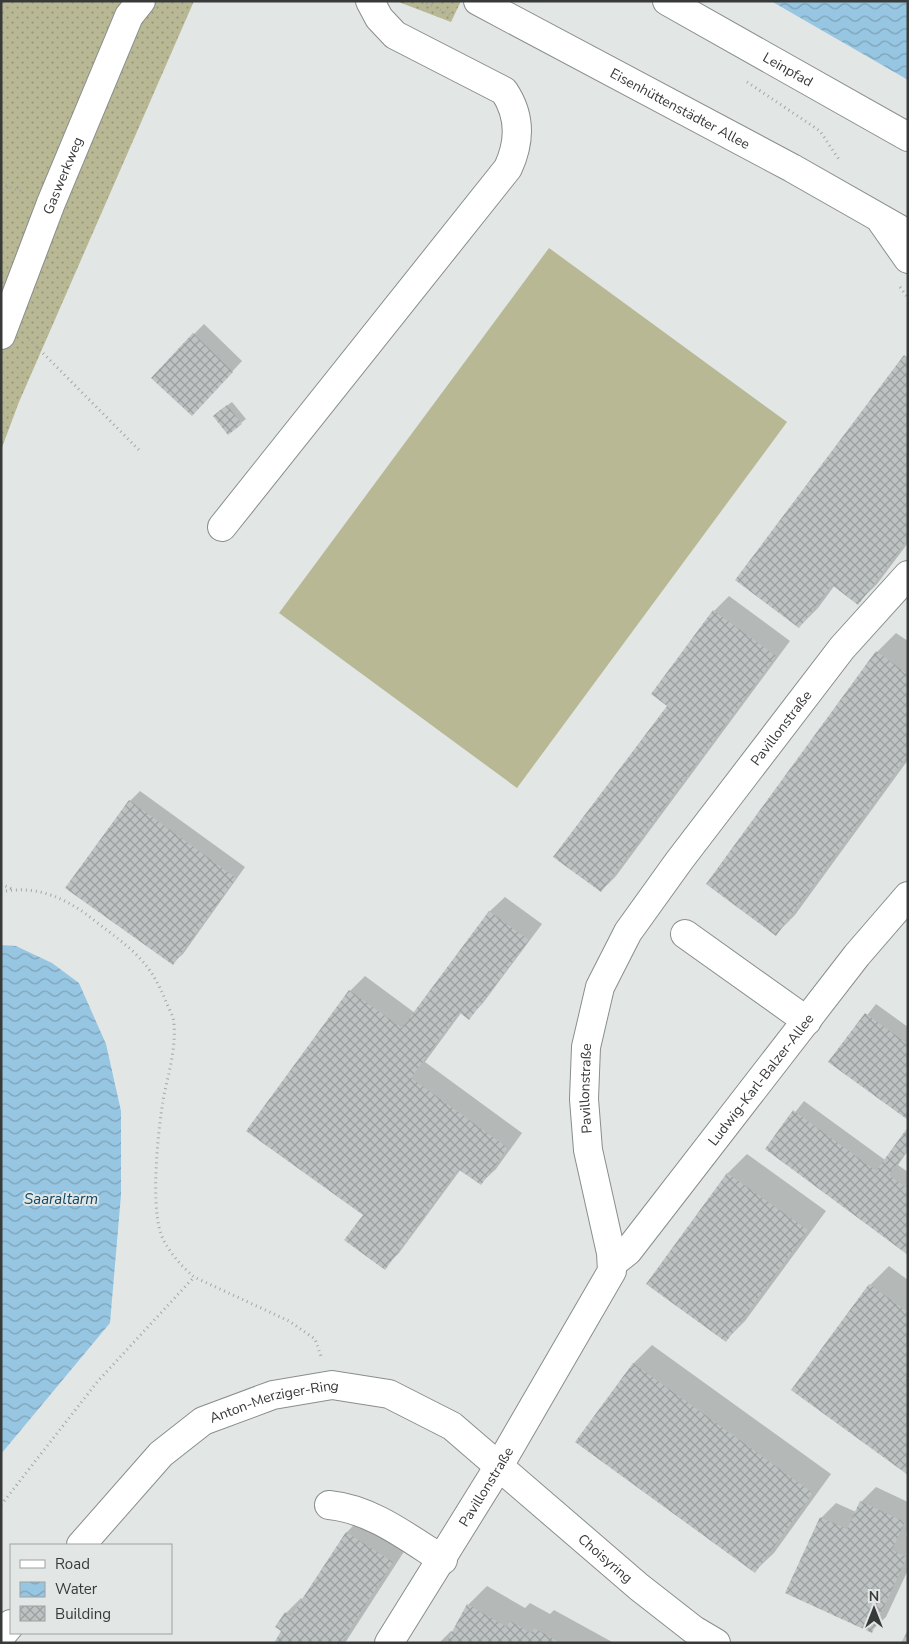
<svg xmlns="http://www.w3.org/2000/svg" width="909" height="1644" viewBox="0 0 909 1644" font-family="'Nunito Sans',sans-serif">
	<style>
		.grass { fill: url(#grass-dots) }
		.pitch { fill: #b8b895 }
		.water { fill: url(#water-waves) }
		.shadow { fill: #0003 }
		.building { fill: url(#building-cross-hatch) }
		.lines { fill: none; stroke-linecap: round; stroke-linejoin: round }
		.minor-casing { stroke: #898e8c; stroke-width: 30 }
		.path { stroke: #a3a7a5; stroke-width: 3; stroke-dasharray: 1 4; stroke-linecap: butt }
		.minor { stroke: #fff; stroke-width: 28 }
		.labels { text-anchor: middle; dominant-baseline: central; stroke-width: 4; stroke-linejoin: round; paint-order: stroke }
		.street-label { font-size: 14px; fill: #383a39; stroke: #e2e7e5 }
		.water-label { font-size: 15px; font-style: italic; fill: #0d4865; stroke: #e2e7e5 }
	</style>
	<defs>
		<pattern id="grass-dots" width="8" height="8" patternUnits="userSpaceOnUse" patternTransform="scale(1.25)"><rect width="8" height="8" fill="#b8b895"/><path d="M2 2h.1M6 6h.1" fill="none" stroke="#97977b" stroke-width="1.8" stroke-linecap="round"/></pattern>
		<pattern id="water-waves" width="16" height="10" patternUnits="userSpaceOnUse" patternTransform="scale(1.25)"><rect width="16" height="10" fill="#97c6e2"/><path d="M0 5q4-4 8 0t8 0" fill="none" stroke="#7ca2b8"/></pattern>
		<pattern id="building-cross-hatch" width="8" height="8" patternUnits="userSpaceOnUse" patternTransform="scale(1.25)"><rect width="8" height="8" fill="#bdc2c2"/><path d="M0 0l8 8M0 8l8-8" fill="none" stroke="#9b9f9f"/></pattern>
	</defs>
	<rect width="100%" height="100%" fill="#e2e7e5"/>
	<path class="grass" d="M1,1H194L19,402L1,450Z
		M396,1H461L451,22Z"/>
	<path class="pitch" d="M549,248L787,422L517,788L279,613Z"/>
	<path class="water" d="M771,1H908V80Z
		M1,945L16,946L52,963L79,983L106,1044L121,1111V1195L110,1323L1,1454Z"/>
	<path class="shadow" d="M204,324L242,361L201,405L194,334Z
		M908,353V543L877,584L858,603L835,585L818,608L799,627Z
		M232,402L246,419L241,423L219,411Z
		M729,596L790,641L616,876L601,891L669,706L714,611Z
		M896,633L908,641V760L795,915L776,934L877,652Z
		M140,791L245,867L183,954L173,963L130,801Z
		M505,897L542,924L483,1003L469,1018L461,1013L425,1062L522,1133L496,1169L481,1183L461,1169L399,1253L384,1268L364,1215L350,991L365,976L415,1013L490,911Z
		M876,1004L908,1027V1119L830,1062Z
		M804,1101L885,1160L908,1130V1151L898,1165L908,1172V1254L766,1149Z
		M747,1154L826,1211L745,1321L726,1340L648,1284L728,1173Z
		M889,1266L908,1280V1474L870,1285Z
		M652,1345L831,1474L774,1553L755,1571L633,1364Z
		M876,1487L908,1502V1531L906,1535L908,1536V1570L886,1617L871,1631L821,1518L836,1503L856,1512L861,1502Z
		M361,1518L407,1547L345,1643H275L283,1631L286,1613L301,1598L303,1600L347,1532Z
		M487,1586L525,1608L530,1603L550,1614L554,1610L614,1643H439L451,1631L453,1632L468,1605Z"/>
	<path class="building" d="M193,333L233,372L192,416L151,378Z
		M904,355L908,358V539L858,605L832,585L799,628L735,580Z
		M227,405L242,424L228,435L213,416Z
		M713,610L776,656L601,892L553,857L667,706L651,694Z
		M876,651L908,674V755L776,936L706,884Z
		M129,800L236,878L173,965L65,888Z
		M489,911L529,940L469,1020L459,1012L411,1078L508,1148L481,1185L458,1169L385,1270L344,1240L363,1215L246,1131L349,990L402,1028Z
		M865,1013L908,1044V1120L828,1062Z
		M793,1110L876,1171L908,1127V1149L889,1175L908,1189V1255L765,1149Z
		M727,1173L808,1230L726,1342L646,1284Z
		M869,1284L908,1312V1377L904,1382L908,1384V1475L791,1390Z
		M633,1363L813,1493L755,1573L575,1442Z
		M860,1501L905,1522L892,1550L907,1557L872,1633L785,1593L820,1517L847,1529Z
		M346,1532L393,1562L341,1643H274L281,1631L275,1627L285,1612L291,1616Z
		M467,1604L507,1627L510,1621L531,1633L534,1628L561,1643H446Z
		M908,1630V1643H901Z"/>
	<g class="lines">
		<g class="minor-casing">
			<g id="minor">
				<path id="s1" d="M478,1L792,168L908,234"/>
				<path id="s2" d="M667,1L908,137"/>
				<path d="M882,222L908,259"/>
				<path id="s3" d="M1,335L51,203L129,16L141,1"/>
				<path d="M222,527L508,168C520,142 521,116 504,91L395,35L379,18L370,1"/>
				<path d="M685,934L807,1021"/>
				<path id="s4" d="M613,1263L628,1251L857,955L908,896"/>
				<path d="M329,1505C371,1509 407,1537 443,1560"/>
				<path id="s5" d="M81,1545L161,1454L203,1421L273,1395L332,1385L389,1394L452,1426L639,1587L694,1630L716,1643"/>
				<path d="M1,1636L11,1624"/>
				<path id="s6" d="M389,1643L499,1466L612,1271L611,1253L588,1150L584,1099L586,1047L600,987L628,932L679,861L842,648L908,575"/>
			</g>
		</g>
		<path class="path" d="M422,1L453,16
			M747,82L820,131L840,161
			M1,184L24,192
			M900,287L908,298
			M29,339L141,452
			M1,884L12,889
			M1,892C37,884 68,899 95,921C130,948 150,960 166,1002C169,1009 174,1017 174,1024C176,1047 169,1072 164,1095C158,1129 151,1199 160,1231C165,1248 181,1266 194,1277L289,1321L315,1339L322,1359
			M1,1505L98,1381L194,1277"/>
		<use href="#minor" class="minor"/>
	</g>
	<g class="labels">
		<g class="street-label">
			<text stroke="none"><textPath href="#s2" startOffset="139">Leinpfad</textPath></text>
			<text stroke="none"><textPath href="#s1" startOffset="229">Eisenhüttenstädter Allee</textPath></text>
			<text stroke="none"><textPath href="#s3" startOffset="171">Gaswerkweg</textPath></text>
			<text stroke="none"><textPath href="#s6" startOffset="1039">Pavillonstraße</textPath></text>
			<text stroke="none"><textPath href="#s4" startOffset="236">Ludwig-Karl-Balzer-Allee</textPath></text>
			<text stroke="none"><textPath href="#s6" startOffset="619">Pavillonstraße</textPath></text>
			<text stroke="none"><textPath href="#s5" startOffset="249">Anton-Merziger-Ring</textPath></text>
			<text stroke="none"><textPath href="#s6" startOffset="184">Pavillonstraße</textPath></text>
			<text stroke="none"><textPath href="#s5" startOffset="640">Choisyring</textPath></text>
		</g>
		<g class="water-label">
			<text x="61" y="1199">Saaraltarm</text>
		</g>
	</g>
	<rect width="909" height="1644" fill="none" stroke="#383a39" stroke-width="5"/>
	<rect x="10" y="1544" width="162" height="90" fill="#e2e7e5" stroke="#9ea2a0"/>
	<rect x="20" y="1560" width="25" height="8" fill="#ffffff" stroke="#9ea2a0"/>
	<text x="55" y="1569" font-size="15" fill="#383a39">Road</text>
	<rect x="20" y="1582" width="25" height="15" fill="url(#water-waves)" stroke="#9ea2a0"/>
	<text x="55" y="1594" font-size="15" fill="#383a39">Water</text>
	<rect x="20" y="1606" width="25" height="15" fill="url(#building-cross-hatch)" stroke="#9ea2a0"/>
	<text x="55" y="1619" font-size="15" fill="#383a39">Building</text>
	<g transform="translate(874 1609)" stroke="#e2e7e5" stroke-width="4" paint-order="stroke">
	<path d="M0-4L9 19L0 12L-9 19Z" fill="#383a39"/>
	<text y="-8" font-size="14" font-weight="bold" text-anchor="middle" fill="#383a39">N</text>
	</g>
</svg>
